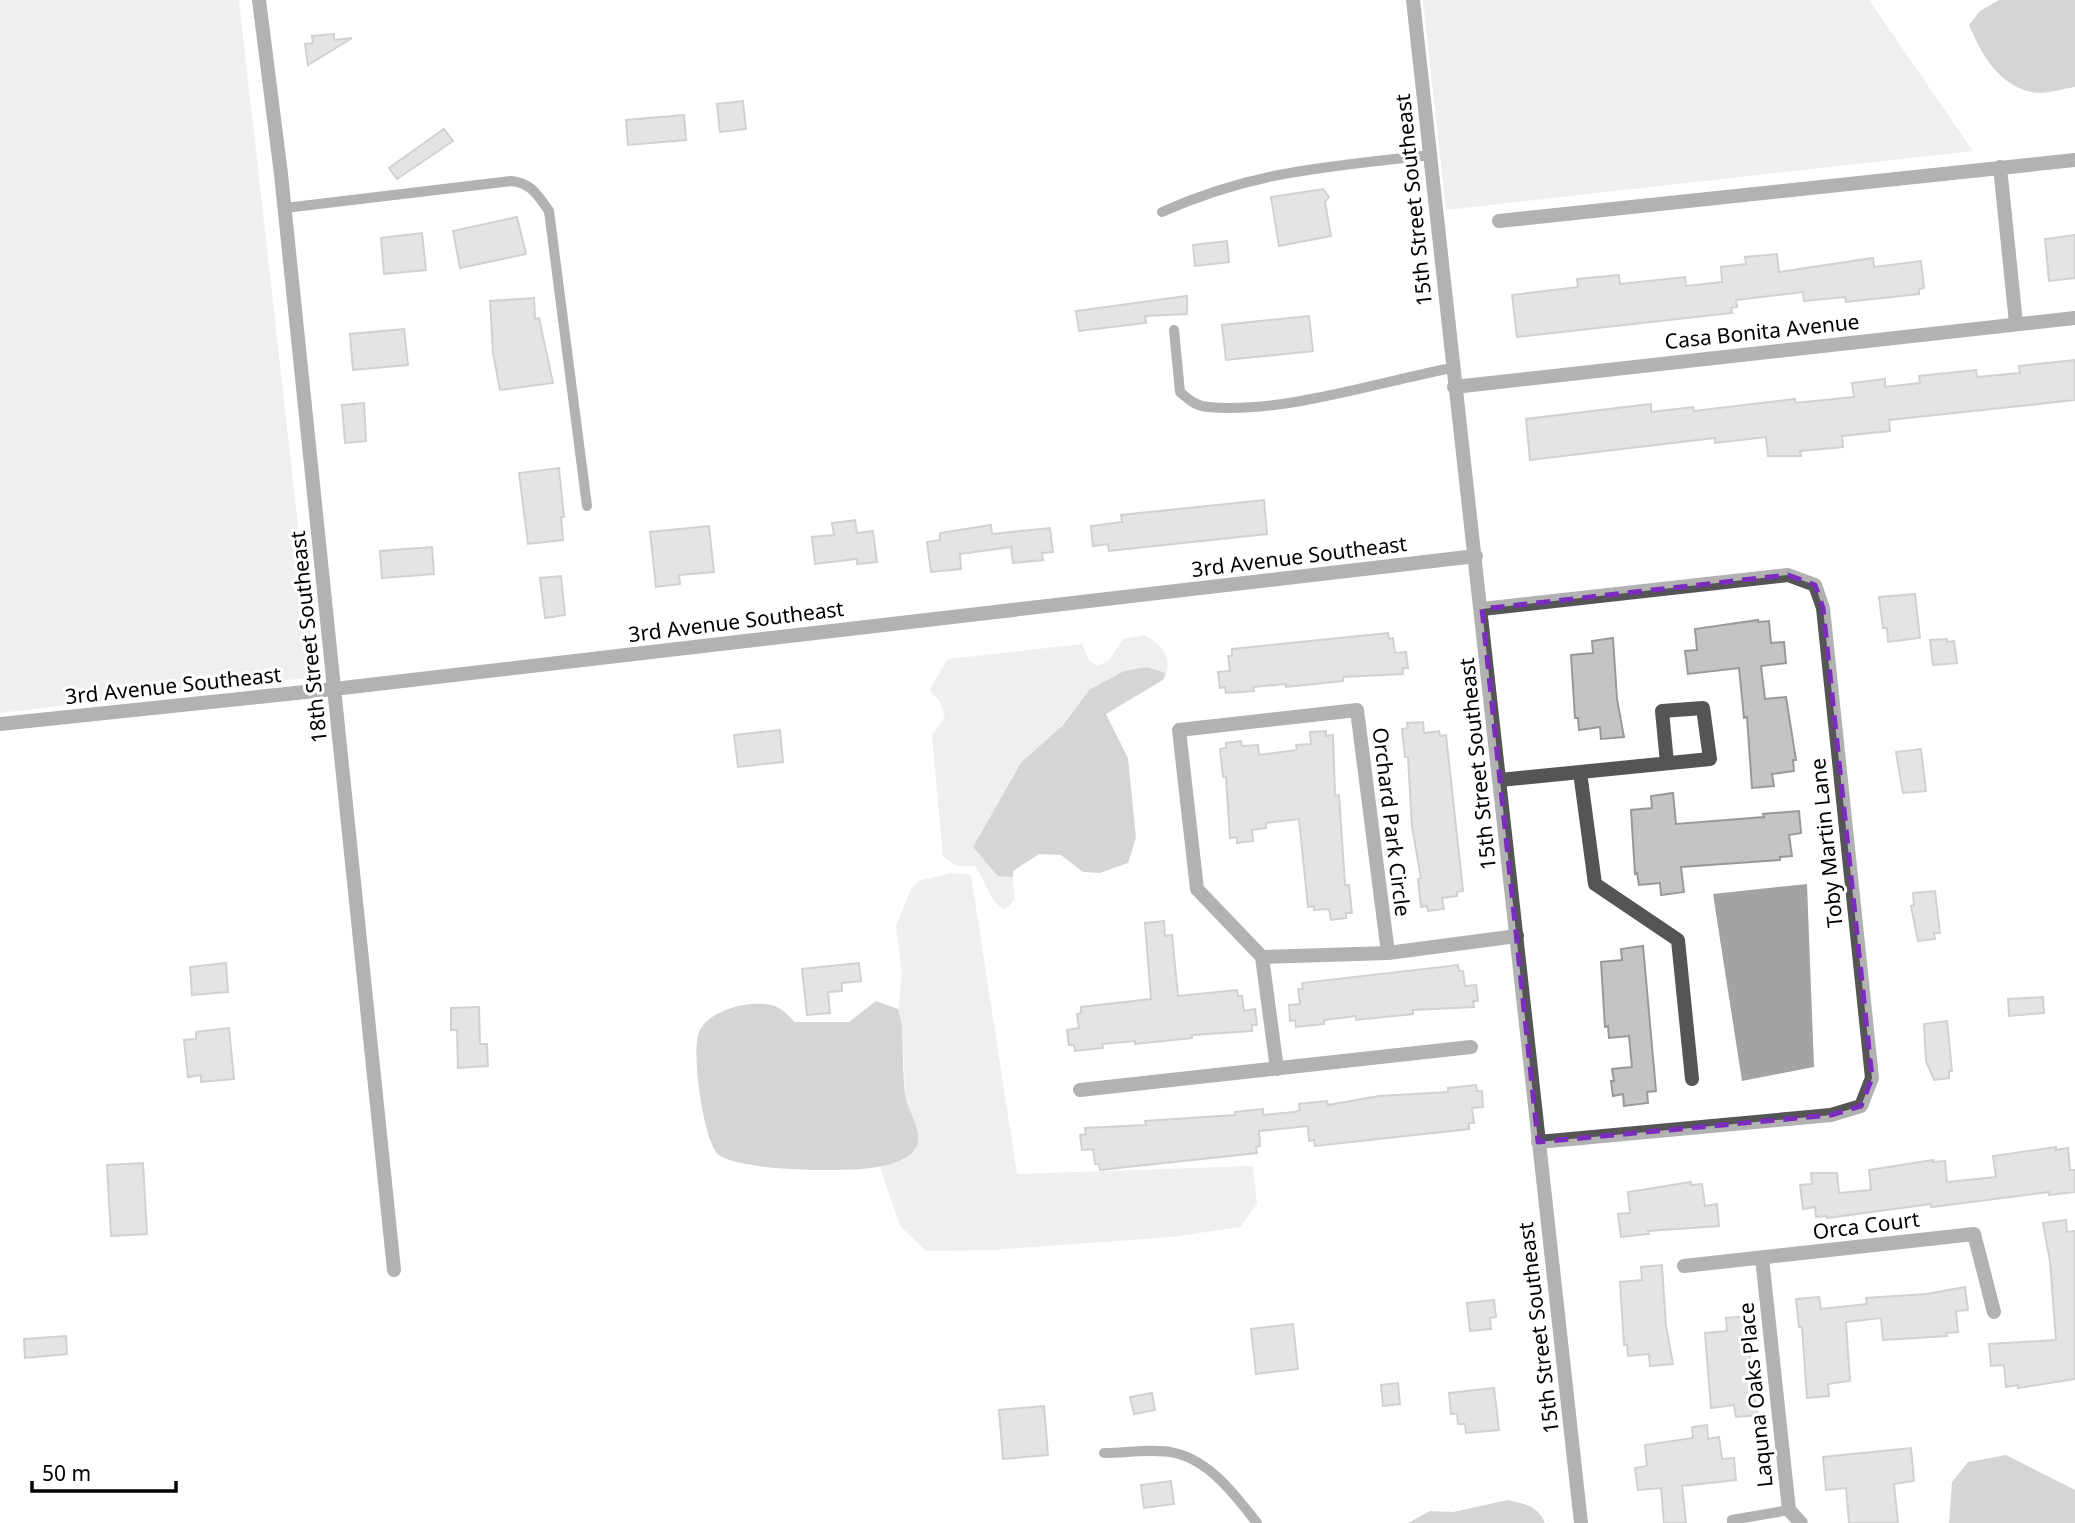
<svg xmlns="http://www.w3.org/2000/svg" width="2075" height="1523" viewBox="0 0 2075 1523" font-family="'Noto Sans',sans-serif">
	<style>
		.green { fill: #dcdcdc }
		.water { fill: #a3a3a3 }
		.building { fill: #c4c4c4; stroke: #999; stroke-width: 2 }
		.lines { fill: none; stroke-linecap: round; stroke-linejoin: round }
		.service { stroke: #555; stroke-width: 10 }
		.minor { stroke: #555; stroke-width: 14 }
		.marked { fill: none; stroke: #7b2cbf; stroke-width: 5; stroke-dasharray: 14 9; stroke-linejoin: round }
		.labels { text-anchor: middle; dominant-baseline: central; stroke-width: 6; stroke-linejoin: round; paint-order: stroke }
		.street-label { font-size: 21px; fill: #000; stroke: #fff }
	</style>
	<rect width="100%" height="100%" fill="#fff"/>
	<path class="green" d="M0,0H239L315,677L0,713Z
		M1423,0H1869L1973,151L1446,210Z
		M1144,635C1160,644 1172,654 1166,673L1147,667L1089,690L1061,726L998,875L1013,877L1015,900L1004,910C989,899 986,881 975,866H957L943,857L932,736L945,716L939,700L929,690L948,659L1082,644L1089,660L1097,666L1109,660L1123,639Z
		M952,873L971,875L1017,1174L1253,1166L1257,1204L1240,1227L1172,1237L992,1250L926,1251L900,1226L880,1167L904,1160L914,1127L905,1098L903,1037L898,1009L902,975L896,926L911,889L918,881Z"/>
	<path class="water" d="M1999,0H2075V87C2062,89 2043,95 2031,92C1997,84 1981,53 1969,25L1980,11Z
		M1147,667L1166,673L1163,680L1106,714L1128,758L1136,838L1128,863L1100,873L1083,872L1061,855L1039,854L1013,871V877L998,876L973,847L1021,763L1062,726L1089,690L1124,671Z
		M1807,884L1814,1067L1742,1081L1713,894Z
		M876,1001L898,1009L901,1020C904,1045 902,1070 905,1094C907,1108 917,1122 918,1135C921,1159 888,1166 871,1168C842,1172 741,1171 719,1155C703,1143 691,1050 699,1032C709,1008 758,997 779,1008C785,1011 790,1018 795,1022H849Z
		M2006,1455L2075,1490V1523H1949L1952,1482L1968,1462Z
		M1508,1500C1525,1504 1538,1506 1545,1523H1408L1430,1511L1453,1512Z"/>
	<path class="building" d="M334,34V40L352,38L308,65L305,44L313,43L312,36Z
		M743,101L746,129L720,132L717,104Z
		M684,115L686,140L628,145L626,120Z
		M444,129L453,141L397,179L389,168Z
		M1323,189L1329,197L1325,202L1331,236L1279,246L1271,197Z
		M517,217L526,254L460,268L453,231Z
		M422,233L426,270L384,274L381,238Z
		M2075,235V278L2049,281L2045,239Z
		M1227,241L1229,262L1195,266L1193,245Z
		M1777,254L1779,272L1873,258L1874,267L1921,261L1924,288L1919,289V294L1846,302L1845,297L1804,301L1803,292L1736,300L1737,307L1731,308L1732,313L1517,337L1512,295L1578,287L1577,279L1619,275L1620,284L1685,277L1686,286L1722,282L1721,267L1746,264L1745,257Z
		M1187,296V314L1145,316L1146,323L1079,331L1076,311Z
		M534,298L535,319L539,318L553,383L500,390L493,353L490,301Z
		M1309,316L1313,351L1226,360L1222,325Z
		M404,329L408,365L353,370L350,334Z
		M2075,360V400L1889,420L1890,431L1842,436L1843,447L1800,451L1801,456H1768L1766,437L1715,443V438L1530,460L1526,419L1651,404V412L1693,407L1694,411L1795,399V403L1854,397L1852,383L1885,379V387L1920,383L1919,376L1976,370L1977,377L2020,373L2019,366Z
		M364,403L366,441L345,443L342,405Z
		M559,468L564,517H561L563,540L528,544L519,473Z
		M1264,500L1267,534L1109,551L1108,544L1093,546L1091,526L1122,522L1121,515Z
		M855,520L857,533L873,531L877,562L857,564V559L815,564L812,537L834,535L832,523Z
		M991,525L992,534L1050,528L1053,552L1042,553L1043,560L1013,563L1011,547L960,554L961,569L931,572L927,542L940,540V533Z
		M709,526L714,572L679,575L680,584L656,587L650,532Z
		M432,547L434,574L382,578L380,551Z
		M561,576L565,615L545,618L540,578Z
		M1915,594L1920,638L1888,642L1887,628H1883L1879,597Z
		M1758,620V622L1769,621L1771,643L1784,642L1786,663L1761,666L1765,699L1786,697L1796,760H1793L1794,771L1772,774L1774,786L1752,788L1747,717L1744,718L1739,668L1688,674L1685,651L1697,650L1695,629Z
		M1388,633L1389,639L1393,638L1395,653L1406,652L1408,668H1403V674L1343,677V681L1286,687V684L1253,687L1254,691L1226,693L1225,687L1220,688L1218,672L1230,671L1228,656H1232V649Z
		M1613,638L1617,699L1624,737L1601,739L1600,727L1579,730L1578,718H1575L1571,655L1593,653L1592,641Z
		M1947,639V642L1954,641L1957,663L1933,665L1930,640Z
		M1423,722L1424,733L1439,731L1440,736L1446,735L1463,891L1457,892V896L1442,898L1444,909L1428,911L1427,906L1421,907L1418,879L1421,878L1412,827L1408,757H1405L1402,729L1408,728L1407,723Z
		M780,730L783,762L738,767L734,735Z
		M1326,731V736L1333,735L1335,796L1339,795L1345,885H1349L1352,913H1346V918L1331,920L1329,909L1314,910V906L1308,907L1299,819L1266,823V828L1252,830L1253,841L1237,843V837L1230,838L1226,777H1223L1220,749L1226,748V743L1241,741L1242,746L1258,745L1259,755L1297,750L1296,745L1311,744L1310,732Z
		M1921,749L1926,791L1903,793L1896,752Z
		M1673,793L1676,824L1764,817L1763,814L1799,811L1801,833L1789,835L1792,856L1780,857V860L1681,867L1684,892L1661,895L1660,883L1639,885L1637,873L1635,874L1631,810L1652,808L1651,796Z
		M1935,891L1940,933H1934L1935,939L1918,941L1911,906L1914,905L1913,893Z
		M1164,921L1165,936L1172,935L1178,996L1237,990L1238,996H1242L1244,1011L1255,1009L1257,1025H1252V1031L1192,1035V1038L1135,1044V1041L1102,1044L1103,1048L1075,1051L1074,1045H1069L1067,1030L1079,1028L1077,1014L1081,1013V1007L1151,999L1145,923Z
		M1643,946L1656,1091L1647,1092L1648,1103L1624,1106L1623,1094L1613,1096L1611,1081H1614L1612,1069L1632,1067L1629,1036L1609,1038L1608,1026L1605,1027L1601,962L1622,960L1621,949Z
		M226,963L228,992L192,995L190,967Z
		M859,963L861,981L842,983V991L828,992L830,1013L807,1015L802,969Z
		M1458,965L1459,971H1463L1465,986L1476,985L1478,1001H1473L1474,1007L1413,1010V1014L1356,1020V1016L1324,1020V1024L1296,1027L1295,1020L1290,1021L1289,1005L1300,1004L1298,989H1303L1302,983Z
		M2043,997L2044,1013L2009,1016L2008,999Z
		M479,1007L480,1044H487L488,1066L458,1068L457,1030H451V1008Z
		M1947,1021L1952,1071H1949V1078L1934,1080L1926,1061L1924,1024Z
		M229,1028L234,1079L201,1082V1075L188,1077L184,1040L196,1039V1032Z
		M1476,1085L1477,1091H1482L1483,1107L1472,1108L1474,1123H1469V1129L1315,1146L1314,1140L1309,1141L1308,1126L1270,1130L1259,1131L1260,1146L1256,1147L1257,1153L1100,1170L1099,1164H1095L1093,1149L1082,1150L1080,1135L1086,1134L1085,1128L1146,1125L1145,1121L1235,1115V1112L1263,1109V1115L1295,1112L1300,1110L1299,1104L1327,1101L1328,1105L1379,1096L1448,1092V1088Z
		M2056,1147V1150L2068,1148L2070,1170H2075V1192L2049,1195V1192L1931,1207V1204L1827,1218V1216L1816,1217L1815,1207L1803,1209L1800,1185L1812,1184L1811,1173H1837L1839,1193L1871,1190L1869,1170L1933,1160V1162L1945,1161L1947,1182L1996,1177L1993,1156Z
		M143,1163L147,1234L111,1236L107,1165Z
		M1691,1182V1185L1702,1184L1705,1206L1717,1204L1719,1226L1648,1231L1649,1234L1621,1237L1618,1214L1630,1213L1628,1192Z
		M2066,1220L2067,1232L2075,1231V1379L2018,1388V1385L2006,1387L2004,1365L1991,1366L1989,1344L2056,1340L2050,1261L2043,1223Z
		M1662,1265L1666,1326L1673,1364L1650,1366L1649,1354L1628,1356L1627,1345H1624L1620,1282L1642,1280L1641,1267Z
		M1965,1287L1968,1310L1956,1311L1958,1332L1946,1333L1947,1336L1883,1340L1881,1318L1846,1322L1850,1381L1828,1384L1829,1396L1807,1398L1802,1327H1799L1796,1299L1819,1297L1821,1309L1867,1304L1866,1298L1927,1294Z
		M1494,1300L1496,1317L1490,1318L1491,1329L1470,1331L1467,1303Z
		M1748,1316L1751,1377L1758,1415L1736,1417L1734,1405L1711,1408L1705,1333L1727,1331L1726,1318Z
		M1293,1324L1298,1369L1256,1374L1251,1329Z
		M66,1336L67,1354L25,1358L24,1339Z
		M1398,1383L1400,1404L1383,1406L1381,1385Z
		M1494,1388L1499,1430L1466,1433L1465,1424H1458L1457,1414H1451L1449,1393Z
		M1152,1393L1155,1410L1134,1414L1130,1397Z
		M1044,1406L1048,1455L1003,1459L999,1410Z
		M1707,1425L1708,1439L1719,1437L1722,1459L1734,1458L1736,1480L1682,1486L1686,1523H1664L1661,1488L1638,1490L1635,1468L1647,1466L1645,1445L1693,1438L1692,1427Z
		M1911,1448L1914,1481L1894,1484L1898,1523H1849L1846,1488L1826,1490L1823,1457Z
		M1171,1481L1174,1504L1144,1508L1141,1485Z"/>
	<g class="lines">
		<path class="service" d="M285,208L511,181C531,183 537,194 549,211L587,506
			M1162,212C1255,170 1330,167 1430,155
			M1174,330L1180,392C1189,400 1196,406 1208,407C1282,414 1378,382 1452,368
			M1104,1453C1126,1453 1154,1448 1175,1453C1210,1461 1236,1496 1257,1523
			M1732,1523V1520L1789,1510"/>
		<path class="minor" d="M259,0L281,174L394,1270
			M1413,0L1581,1523
			M2000,167L2016,323
			M1499,221L2075,160
			M1454,387L2075,318
			M1482,609L1788,575L1815,585L1823,608L1872,1078L1861,1106L1831,1115L1538,1142
			M0,724L334,689L1476,556
			M1580,772L1595,884L1678,940L1692,1079
			M1500,780L1710,759L1703,708L1662,711L1667,763
			M1388,953L1357,710L1179,730L1197,889L1262,957L1388,953L1517,936
			M1262,957L1277,1069
			M1080,1090L1471,1047
			M1762,1258L1789,1510L1801,1523
			M1684,1266L1974,1234L1994,1312"/>
	</g>
	<path d="M0 0H2075V1523H0ZM1788,575L1815,585L1823,608L1872,1078L1861,1106L1831,1115L1538,1142L1482,609Z" fill="#fff" fill-opacity=".55" fill-rule="evenodd"/>
	<path class="marked" d="M1788,575L1815,585L1823,608L1872,1078L1861,1106L1831,1115L1538,1142L1482,609Z"/>
	<g class="labels">
		<g class="street-label">
			<text transform="translate(1413 200) rotate(-96)">15th Street Southeast</text>
			<text transform="translate(1762 331) rotate(-6)">Casa Bonita Avenue</text>
			<text transform="translate(1299 556) rotate(-7)">3rd Avenue Southeast</text>
			<text transform="translate(736 621) rotate(-7)">3rd Avenue Southeast</text>
			<text transform="translate(308 637) rotate(-96)">18th Street Southeast</text>
			<text transform="translate(173 685) rotate(-6)">3rd Avenue Southeast</text>
			<text transform="translate(1477 764) rotate(-96)">15th Street Southeast</text>
			<text transform="translate(1392 822) rotate(83)">Orchard Park Circle</text>
			<text transform="translate(1826 843) rotate(-96)">Toby Martin Lane</text>
			<text transform="translate(1866 1225) rotate(-7)">Orca Court</text>
			<text transform="translate(1538 1328) rotate(-97)">15th Street Southeast</text>
			<text transform="translate(1755 1395) rotate(-96)">Laquna Oaks Place</text>
		</g>
	</g>
	<path d="M32 1481v10h144v-10" fill="none" stroke="#000000" stroke-width="3.5"/>
	<text x="42" y="1481" font-size="21" fill="#000000" stroke="#ffffff" stroke-width="5" paint-order="stroke">50 m</text>
</svg>
